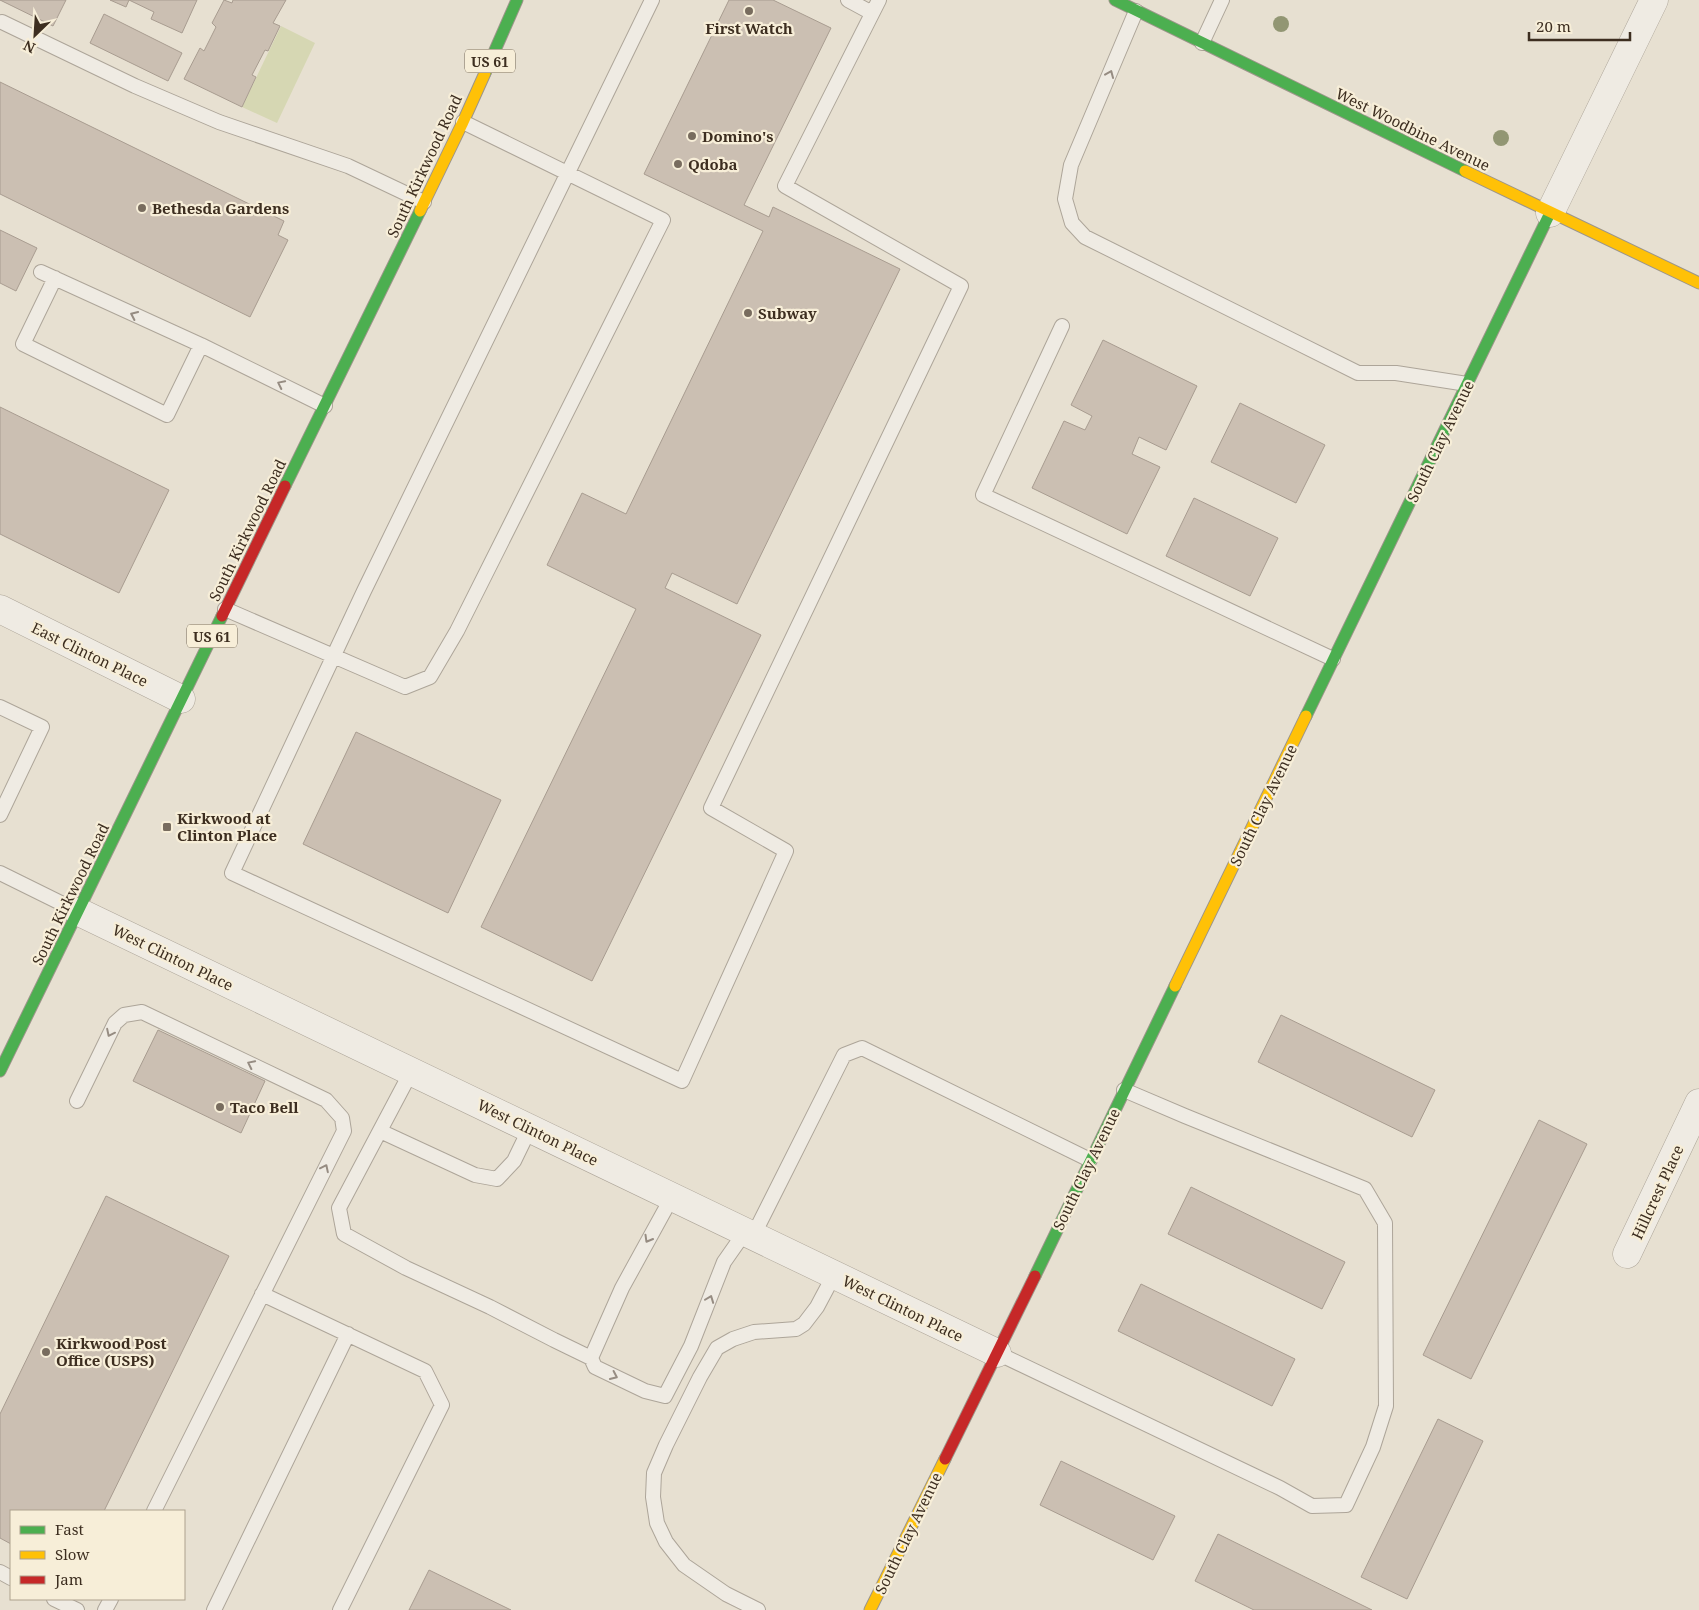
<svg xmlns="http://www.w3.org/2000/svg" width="1699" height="1610" viewBox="0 0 1699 1610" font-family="'Noto Serif',serif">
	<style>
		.green { fill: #d6d7b3 }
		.building { fill: #cbbfb2; stroke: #a89c90 }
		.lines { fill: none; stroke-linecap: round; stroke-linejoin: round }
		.lane-casing { stroke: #ada599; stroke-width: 16 }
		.street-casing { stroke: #ada599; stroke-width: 29 }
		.fast-casing { stroke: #9c958a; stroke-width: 13 }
		.slow-casing { stroke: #9c958a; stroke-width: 13 }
		.jam-casing { stroke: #9c958a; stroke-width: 13 }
		.lane { stroke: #efebe3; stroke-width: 14 }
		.street { stroke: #efebe3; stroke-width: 28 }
		.fast { stroke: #4caf50; stroke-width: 11 }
		.slow { stroke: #ffc107; stroke-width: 11 }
		.jam { stroke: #c62828; stroke-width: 11 }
		.tree { fill: #929673 }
		.oneway { stroke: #968c82 }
		.poi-dot { fill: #786c5e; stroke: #f7eed8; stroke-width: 2 }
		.labels { text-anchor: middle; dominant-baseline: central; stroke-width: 4.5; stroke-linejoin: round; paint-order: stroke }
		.shield { fill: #f7eed8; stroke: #756857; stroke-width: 1 }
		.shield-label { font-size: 14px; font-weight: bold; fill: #3d2e20 }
		.poi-label { font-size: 15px; font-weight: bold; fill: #3d2e20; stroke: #f7eed8; text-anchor: start }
		.street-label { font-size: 15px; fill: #3d2e20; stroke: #f7eed8 }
	</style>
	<rect width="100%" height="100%" fill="#e7e0d1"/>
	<path class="green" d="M281,26L315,43L277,123L242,107Z"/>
	<path class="building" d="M0,0H66L53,26Z
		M110,0H197L182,33L151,19L154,12L129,0L126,7Z
		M224,0L232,3L233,0H286L273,23L280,26L268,51L265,50L252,75L256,77L242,107L184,79L200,48L204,51L216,27L212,23Z
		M729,0H773L831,28L744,205L769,217L773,207L900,269L737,604L672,573L665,588L761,635L592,981L481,927L636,609L547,565L582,493L626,514L763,231L644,174Z
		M104,14L182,53L168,81L90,43Z
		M0,82L284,221L278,235L288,240L250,317L0,194Z
		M0,230L37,248L16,291L0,283Z
		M1103,340L1197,386L1166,450L1139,437L1132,454L1160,467L1127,534L1032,488L1064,421L1085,430L1092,416L1071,405Z
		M1240,403L1325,445L1296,503L1211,462Z
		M0,407L169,490L119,593L0,534Z
		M1194,498L1278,538L1250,596L1166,556Z
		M356,732L501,800L448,913L303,844Z
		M1281,1015L1435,1090L1412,1137L1258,1062Z
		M158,1030L265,1081L241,1133L133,1081Z
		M1539,1120L1587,1144L1471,1379L1423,1355Z
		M1191,1187L1345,1262L1322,1309L1168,1234Z
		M106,1196L229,1256L104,1511H11V1544L0,1538V1414Z
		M1141,1284L1295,1359L1272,1406L1118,1331Z
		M1438,1419L1483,1441L1407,1599L1361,1577Z
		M1061,1461L1175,1516L1153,1560L1040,1505Z
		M1218,1534L1372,1610H1254L1195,1581Z
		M429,1570L511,1610H409Z"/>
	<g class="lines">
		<g class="lane-casing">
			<path id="lane" d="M652,0L364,591L232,873L682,1081L786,851L711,808L961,286L785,186L879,0
				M848,0L872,13
				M1136,11L1071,165L1065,199L1072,223L1085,237L1358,373H1396L1467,384
				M2,22L135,86L219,122L348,166L424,202
				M1202,43L1222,0
				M41,272L201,345L325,406
				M55,278L23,344L167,415L201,345
				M1062,326L983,495L1333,659
				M225,609L405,687L430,677L457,631L663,220L463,122
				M0,707L42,727L0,815
				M0,873L79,912
				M411,1072L339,1208L344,1234L406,1268L490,1307L554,1340L591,1358
				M77,1101L115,1023L124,1015L142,1012L326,1100L342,1118L344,1131L154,1511
				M380,1131L475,1175L497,1179L514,1161L530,1128
				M672,1197L622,1288L591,1358L595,1367L645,1391L665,1396L691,1346L724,1262L745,1232
				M753,1236L844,1055L862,1048L1090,1160
				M262,1294L425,1371L442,1405L340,1610
				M997,1353L1280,1488L1312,1506L1346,1505L1373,1447L1386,1406L1385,1223L1365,1189L1185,1116L1124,1090
				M0,1572L11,1578
				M54,1599L77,1610
				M105,1610L111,1599
				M214,1610L348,1334
				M758,1610L726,1594L684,1565L666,1542L657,1523L653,1497L654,1473L666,1445L700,1377L717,1348L733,1339L754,1332L796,1329L804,1324L817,1307L834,1275"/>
		</g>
		<g class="street-casing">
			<path id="street" d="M1550,213L1654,0
				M0,609L181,699
				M79,912L997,1353
				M1627,1254L1699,1103"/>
		</g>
		<g class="fast-casing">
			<path id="fast" d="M1115,0L1465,171
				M485,73L517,0
				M285,486L420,211
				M1306,716L1550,213
				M0,1071L222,616
				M1035,1276L1175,986"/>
		</g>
		<g class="slow-casing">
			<path id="slow" d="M1465,171L1699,283
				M420,211L463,122L485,73
				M1175,986L1306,716
				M870,1610L945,1459"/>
		</g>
		<g class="jam-casing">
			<path id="jam" d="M222,616L285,486
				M945,1459L1035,1276"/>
		</g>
		<use href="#lane" class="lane"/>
		<use href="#street" class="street"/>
		<use href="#fast" class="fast"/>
		<use href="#slow" class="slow"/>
		<use href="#jam" class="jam"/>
	</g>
	<g class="tree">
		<circle cx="1281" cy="24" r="8"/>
		<circle cx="1501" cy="138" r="8"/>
	</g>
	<defs><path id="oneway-chevron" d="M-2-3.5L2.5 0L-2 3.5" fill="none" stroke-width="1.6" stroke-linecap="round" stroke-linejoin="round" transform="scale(1.25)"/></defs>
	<g class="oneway">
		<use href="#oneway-chevron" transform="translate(1110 74) rotate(-67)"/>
		<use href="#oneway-chevron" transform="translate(134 315) rotate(-155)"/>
		<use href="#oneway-chevron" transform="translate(281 384) rotate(-154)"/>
		<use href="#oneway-chevron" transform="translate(110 1033) rotate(116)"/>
		<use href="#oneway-chevron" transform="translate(251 1064) rotate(-154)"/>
		<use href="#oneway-chevron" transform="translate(325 1168) rotate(-64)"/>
		<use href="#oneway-chevron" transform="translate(648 1239) rotate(120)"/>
		<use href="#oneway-chevron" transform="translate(710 1299) rotate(-69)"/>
		<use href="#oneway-chevron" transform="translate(614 1376) rotate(25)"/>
	</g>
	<g class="poi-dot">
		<circle cx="749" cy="11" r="5"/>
		<circle cx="692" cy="136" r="5"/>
		<circle cx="678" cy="164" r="5"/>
		<circle cx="142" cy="208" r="5"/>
		<circle cx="748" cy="313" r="5"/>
		<rect x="162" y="822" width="10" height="10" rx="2.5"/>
		<circle cx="220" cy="1107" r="5"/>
		<circle cx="46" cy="1352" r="5"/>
	</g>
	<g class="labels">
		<g class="shield">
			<rect x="465" y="49.5" width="50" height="23" rx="4"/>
			<rect x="187" y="624.5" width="50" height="23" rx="4"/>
		</g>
		<g class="shield-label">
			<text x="490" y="61">US 61</text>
			<text x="212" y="636">US 61</text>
		</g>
		<g class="poi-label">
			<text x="749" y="28" text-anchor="middle">First Watch</text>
			<text x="702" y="136">Domino's</text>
			<text x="688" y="164">Qdoba</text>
			<text x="152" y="208">Bethesda Gardens</text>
			<text x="758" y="313">Subway</text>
			<text x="177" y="818">Kirkwood at<tspan x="177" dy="17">Clinton Place</tspan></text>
			<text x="230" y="1107">Taco Bell</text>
			<text x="56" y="1343">Kirkwood Post<tspan x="56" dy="17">Office (USPS)</tspan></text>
		</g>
		<g class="street-label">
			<text transform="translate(1413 129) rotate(26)">West Woodbine Avenue</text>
			<text transform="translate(424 166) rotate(-65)">South Kirkwood Road</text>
			<text transform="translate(1440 441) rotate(-64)">South Clay Avenue</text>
			<text transform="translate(247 530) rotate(-64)">South Kirkwood Road</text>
			<text transform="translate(90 654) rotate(26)">East Clinton Place</text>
			<text transform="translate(1263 805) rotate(-64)">South Clay Avenue</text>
			<text transform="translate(70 894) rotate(-64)">South Kirkwood Road</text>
			<text transform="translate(173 957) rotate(26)">West Clinton Place</text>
			<text transform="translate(538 1132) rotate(26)">West Clinton Place</text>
			<text transform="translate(1086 1169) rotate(-64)">South Clay Avenue</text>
			<text transform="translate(1657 1192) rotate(-65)">Hillcrest Place</text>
			<text transform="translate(903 1308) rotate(26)">West Clinton Place</text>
			<text transform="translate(908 1533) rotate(-64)">South Clay Avenue</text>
		</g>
	</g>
	<rect x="10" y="1510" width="175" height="90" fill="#f7eed8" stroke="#ada18e"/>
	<rect x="20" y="1526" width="25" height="8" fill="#4caf50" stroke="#ada18e"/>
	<text x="55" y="1535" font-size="15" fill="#3d2e20">Fast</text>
	<rect x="20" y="1551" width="25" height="8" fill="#ffc107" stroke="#ada18e"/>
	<text x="55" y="1560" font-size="15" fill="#3d2e20">Slow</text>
	<rect x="20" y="1576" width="25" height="8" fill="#c62828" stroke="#ada18e"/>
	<text x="55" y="1585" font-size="15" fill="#3d2e20">Jam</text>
	<g transform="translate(35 35) rotate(205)" stroke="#f7eed8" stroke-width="4" paint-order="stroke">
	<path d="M0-4L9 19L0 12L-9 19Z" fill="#3d2e20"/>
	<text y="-8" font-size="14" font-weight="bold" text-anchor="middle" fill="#3d2e20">N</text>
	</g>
	<path d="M1529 32v8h101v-8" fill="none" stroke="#3d2e20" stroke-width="2.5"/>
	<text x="1536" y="32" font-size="15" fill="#3d2e20" stroke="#f7eed8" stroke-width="4" paint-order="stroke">20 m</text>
</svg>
